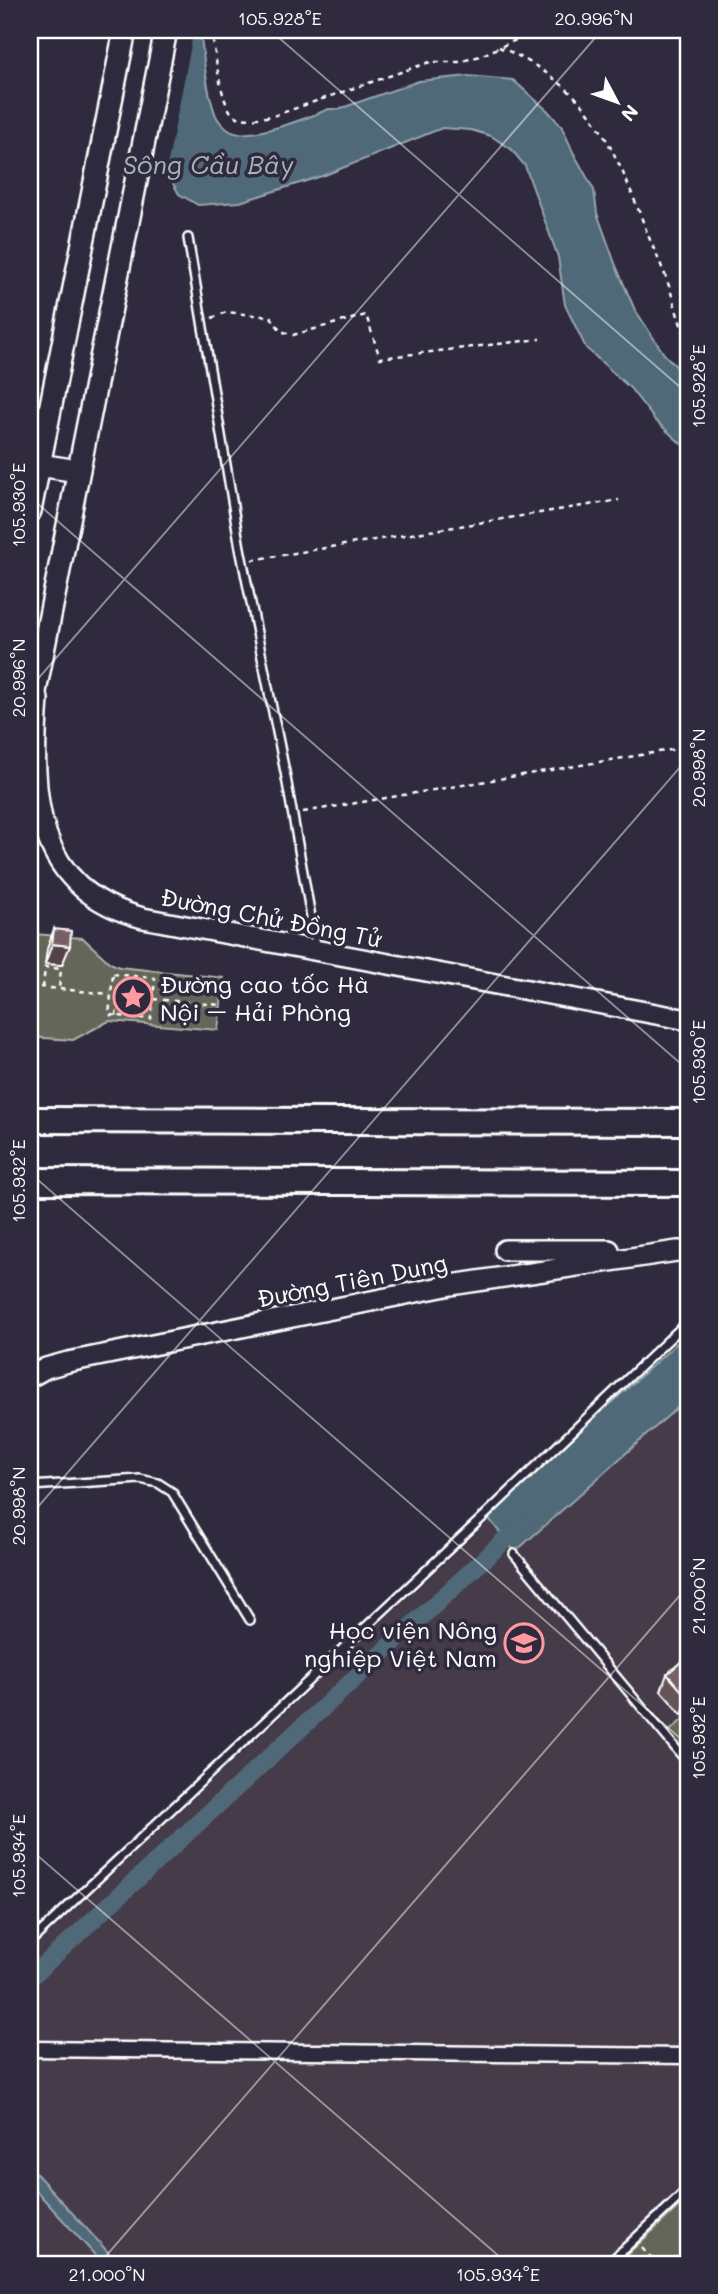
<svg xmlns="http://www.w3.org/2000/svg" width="718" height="2294" viewBox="0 0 718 2294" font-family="Mali,sans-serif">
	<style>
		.built { fill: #453a4a }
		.green { fill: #646658; stroke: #b2b2ac; stroke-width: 2 }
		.water { fill: #506979; stroke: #96a5af; stroke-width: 2 }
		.pier { fill: #2f2a3d }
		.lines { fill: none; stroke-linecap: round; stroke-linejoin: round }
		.canal { stroke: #506979; stroke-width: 18 }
		.service-casing { stroke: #fff; stroke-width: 12 }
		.minor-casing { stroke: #fff; stroke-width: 19 }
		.secondary-casing { stroke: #fff; stroke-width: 24 }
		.primary-casing { stroke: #fff; stroke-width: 26 }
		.motorway-casing { stroke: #fff; stroke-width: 30 }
		.path { stroke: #fff; stroke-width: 2.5; stroke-dasharray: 5 5; stroke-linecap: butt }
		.service { stroke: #2f2a3d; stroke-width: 7 }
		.minor { stroke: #2f2a3d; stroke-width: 14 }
		.secondary { stroke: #2f2a3d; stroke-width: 19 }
		.primary { stroke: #2f2a3d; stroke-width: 21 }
		.motorway { stroke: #2f2a3d; stroke-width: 24 }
		.wall { fill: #665259; stroke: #fff; stroke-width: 2 }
		.shaded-wall { fill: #534249; stroke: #fff; stroke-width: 2 }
		.building { fill: #775f68; stroke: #fff; stroke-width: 2 }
		.ticks { fill: none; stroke: #fff; stroke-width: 2; stroke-opacity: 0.45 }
		.labels { text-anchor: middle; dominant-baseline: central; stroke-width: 7; stroke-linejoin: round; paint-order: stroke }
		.street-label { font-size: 24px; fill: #fff; stroke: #2f2a3d }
		.poi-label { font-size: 24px; fill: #fff; stroke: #2f2a3d; text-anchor: start }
		.water-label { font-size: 26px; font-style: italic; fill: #a8b4bc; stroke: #2f2a3d }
		.neatline { fill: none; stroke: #fff; stroke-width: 2.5 }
		.ticks-label { font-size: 18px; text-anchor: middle; fill: #fff }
	</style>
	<rect width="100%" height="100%" fill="#2f2a3d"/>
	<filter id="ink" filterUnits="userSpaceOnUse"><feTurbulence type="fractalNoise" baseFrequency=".0143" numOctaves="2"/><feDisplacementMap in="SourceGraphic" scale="14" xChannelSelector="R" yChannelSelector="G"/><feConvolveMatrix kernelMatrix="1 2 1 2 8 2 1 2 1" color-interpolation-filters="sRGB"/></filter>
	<g filter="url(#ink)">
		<path class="built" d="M688,1335V2264H30V1951Z"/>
		<path class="green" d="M34,934L83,938L110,963L119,967L224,978L218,1030L109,1021L73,1040L30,1037V964Z
			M688,1715V1761L666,1734Z
			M688,2198V2264H617Z"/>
		<path class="water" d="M138,30H200C204,56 205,84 214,110C216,119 226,131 235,133C258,137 307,118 329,109H339L419,81L468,76L513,80L548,111L562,127L573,152L594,190L597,213L616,266L634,308L664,354L688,379V450L655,420L630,388L586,348L565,305L558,257L525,166L511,149L491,136L471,130L442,128L325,175L240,202L198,205L179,194L167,173Z
			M688,1333V1398L515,1552L487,1516Z
			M30,2167L119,2264H103L30,2184Z"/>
		<path class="pier" d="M134,30H194L165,177L164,174Z"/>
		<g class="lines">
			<path class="canal" d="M30,1978L521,1525"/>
			<g class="service-casing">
				<path id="service" d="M188,238L240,548L285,772L317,950
					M30,1486L140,1479L158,1483L172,1492L250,1620
					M514,1554L688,1763
					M30,1942L483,1517L688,1321
					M686,2001L688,1999
					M608,2264L688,2189"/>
			</g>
			<g class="minor-casing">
				<path id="minor" d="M30,2049L688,2056"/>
			</g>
			<g class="secondary-casing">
				<path id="secondary" d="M38,699C31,794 32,889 143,918L688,1020
					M505,1250H609
					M30,1377L46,1368L68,1362L451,1285L677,1251H688"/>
			</g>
			<g class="primary-casing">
				<path id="primary" d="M39,465L78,471
					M30,511L125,30
					M30,717L166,30"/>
			</g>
			<g class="motorway-casing">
				<path id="motorway" d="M30,1120L688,1122
					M30,1181L688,1183"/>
			</g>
			<path class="path" d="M211,30C215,48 220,106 234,115C244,122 262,117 273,116L430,62H459L480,56L538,30
				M499,47C526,58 554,76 575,97C609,131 631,190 648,235C654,250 661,264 667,280C674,300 678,321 688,341
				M212,318L226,312L271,317L281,331L293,335L366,315L380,358L540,339
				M252,560L619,500
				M303,812L688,747
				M113,974L155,978L151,1019L109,1015Z
				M30,986L110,994
				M43,988L45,967L61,969L59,989
				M153,999L220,1005
				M116,1016L118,995L122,987L135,983L143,987L146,996L140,1008L132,1010L122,1005
				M642,2248L656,2264
				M663,2264L676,2257L688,2256"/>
			<use href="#service" class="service"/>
			<use href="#minor" class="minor"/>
			<use href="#secondary" class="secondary"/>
			<use href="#primary" class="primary"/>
			<use href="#motorway" class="motorway"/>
		</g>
		<path class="wall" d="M54,929L62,965L45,964L47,949Z
			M688,1656V1709L682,1715L661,1691L667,1674Z"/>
		<path class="shaded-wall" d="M52,944L70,946L62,965L45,964Z
			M688,1698V1709L682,1715Z"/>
		<path class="building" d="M54,929L71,931L70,946L52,944Z
			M688,1656V1698L667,1674Z"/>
	</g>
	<path class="ticks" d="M270,30L688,394M30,497L688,1070M30,688L602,30M30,1173L688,1745M30,1516L688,758M30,1849L508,2264M99,2264L688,1586"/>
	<defs>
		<g id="sight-ring" transform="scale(2.0125)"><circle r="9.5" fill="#2f2a3d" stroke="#ff9aa2" stroke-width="1.5"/><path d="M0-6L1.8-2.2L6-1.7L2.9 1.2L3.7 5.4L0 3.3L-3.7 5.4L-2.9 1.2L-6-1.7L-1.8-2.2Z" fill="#ff9aa2"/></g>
		<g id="university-ring" transform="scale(2.0125)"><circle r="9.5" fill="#2f2a3d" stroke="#ff9aa2" stroke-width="1.5"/><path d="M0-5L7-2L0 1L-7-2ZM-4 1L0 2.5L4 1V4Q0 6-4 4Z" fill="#ff9aa2"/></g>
	</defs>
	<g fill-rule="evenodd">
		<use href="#sight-ring" x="133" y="997"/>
		<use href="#university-ring" x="524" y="1643"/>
	</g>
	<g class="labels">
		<g class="street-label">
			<text transform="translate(271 917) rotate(11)">Đường Chử Đồng Tử</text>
			<text transform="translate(352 1280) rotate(-11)">Đường Tiên Dung</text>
		</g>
		<g class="poi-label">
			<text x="160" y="983">Đường cao tốc Hà<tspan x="160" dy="28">Nội – Hải Phòng</tspan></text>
			<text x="497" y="1629" text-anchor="end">Học viện Nông<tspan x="497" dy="28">nghiệp Việt Nam</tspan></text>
		</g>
		<g class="water-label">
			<text x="208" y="164">Sông Cầu Bây</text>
		</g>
	</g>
	<rect width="718" height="2294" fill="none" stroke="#2f2a3d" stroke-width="77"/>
	<g transform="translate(617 102) rotate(131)" stroke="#2f2a3d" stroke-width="5" paint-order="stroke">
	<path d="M0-5L12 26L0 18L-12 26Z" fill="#ffffff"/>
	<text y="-10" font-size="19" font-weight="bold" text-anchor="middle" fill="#ffffff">N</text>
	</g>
	<rect x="38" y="38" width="642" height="2218" class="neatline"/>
	<g class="ticks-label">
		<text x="280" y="25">105.928°E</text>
		<text x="594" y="25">20.996°N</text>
		<text transform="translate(699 386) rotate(-90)" y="6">105.928°E</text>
		<text transform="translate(19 505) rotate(-90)" y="6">105.930°E</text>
		<text transform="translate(19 678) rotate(-90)" y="6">20.996°N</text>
		<text transform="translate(699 768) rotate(-90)" y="6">20.998°N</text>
		<text transform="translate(699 1062) rotate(-90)" y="6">105.930°E</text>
		<text transform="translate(19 1181) rotate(-90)" y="6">105.932°E</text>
		<text transform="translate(19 1506) rotate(-90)" y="6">20.998°N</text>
		<text transform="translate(699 1596) rotate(-90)" y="6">21.000°N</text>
		<text transform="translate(699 1738) rotate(-90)" y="6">105.932°E</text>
		<text transform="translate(19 1856) rotate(-90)" y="6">105.934°E</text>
		<text x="107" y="2281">21.000°N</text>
		<text x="498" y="2281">105.934°E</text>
	</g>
</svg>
